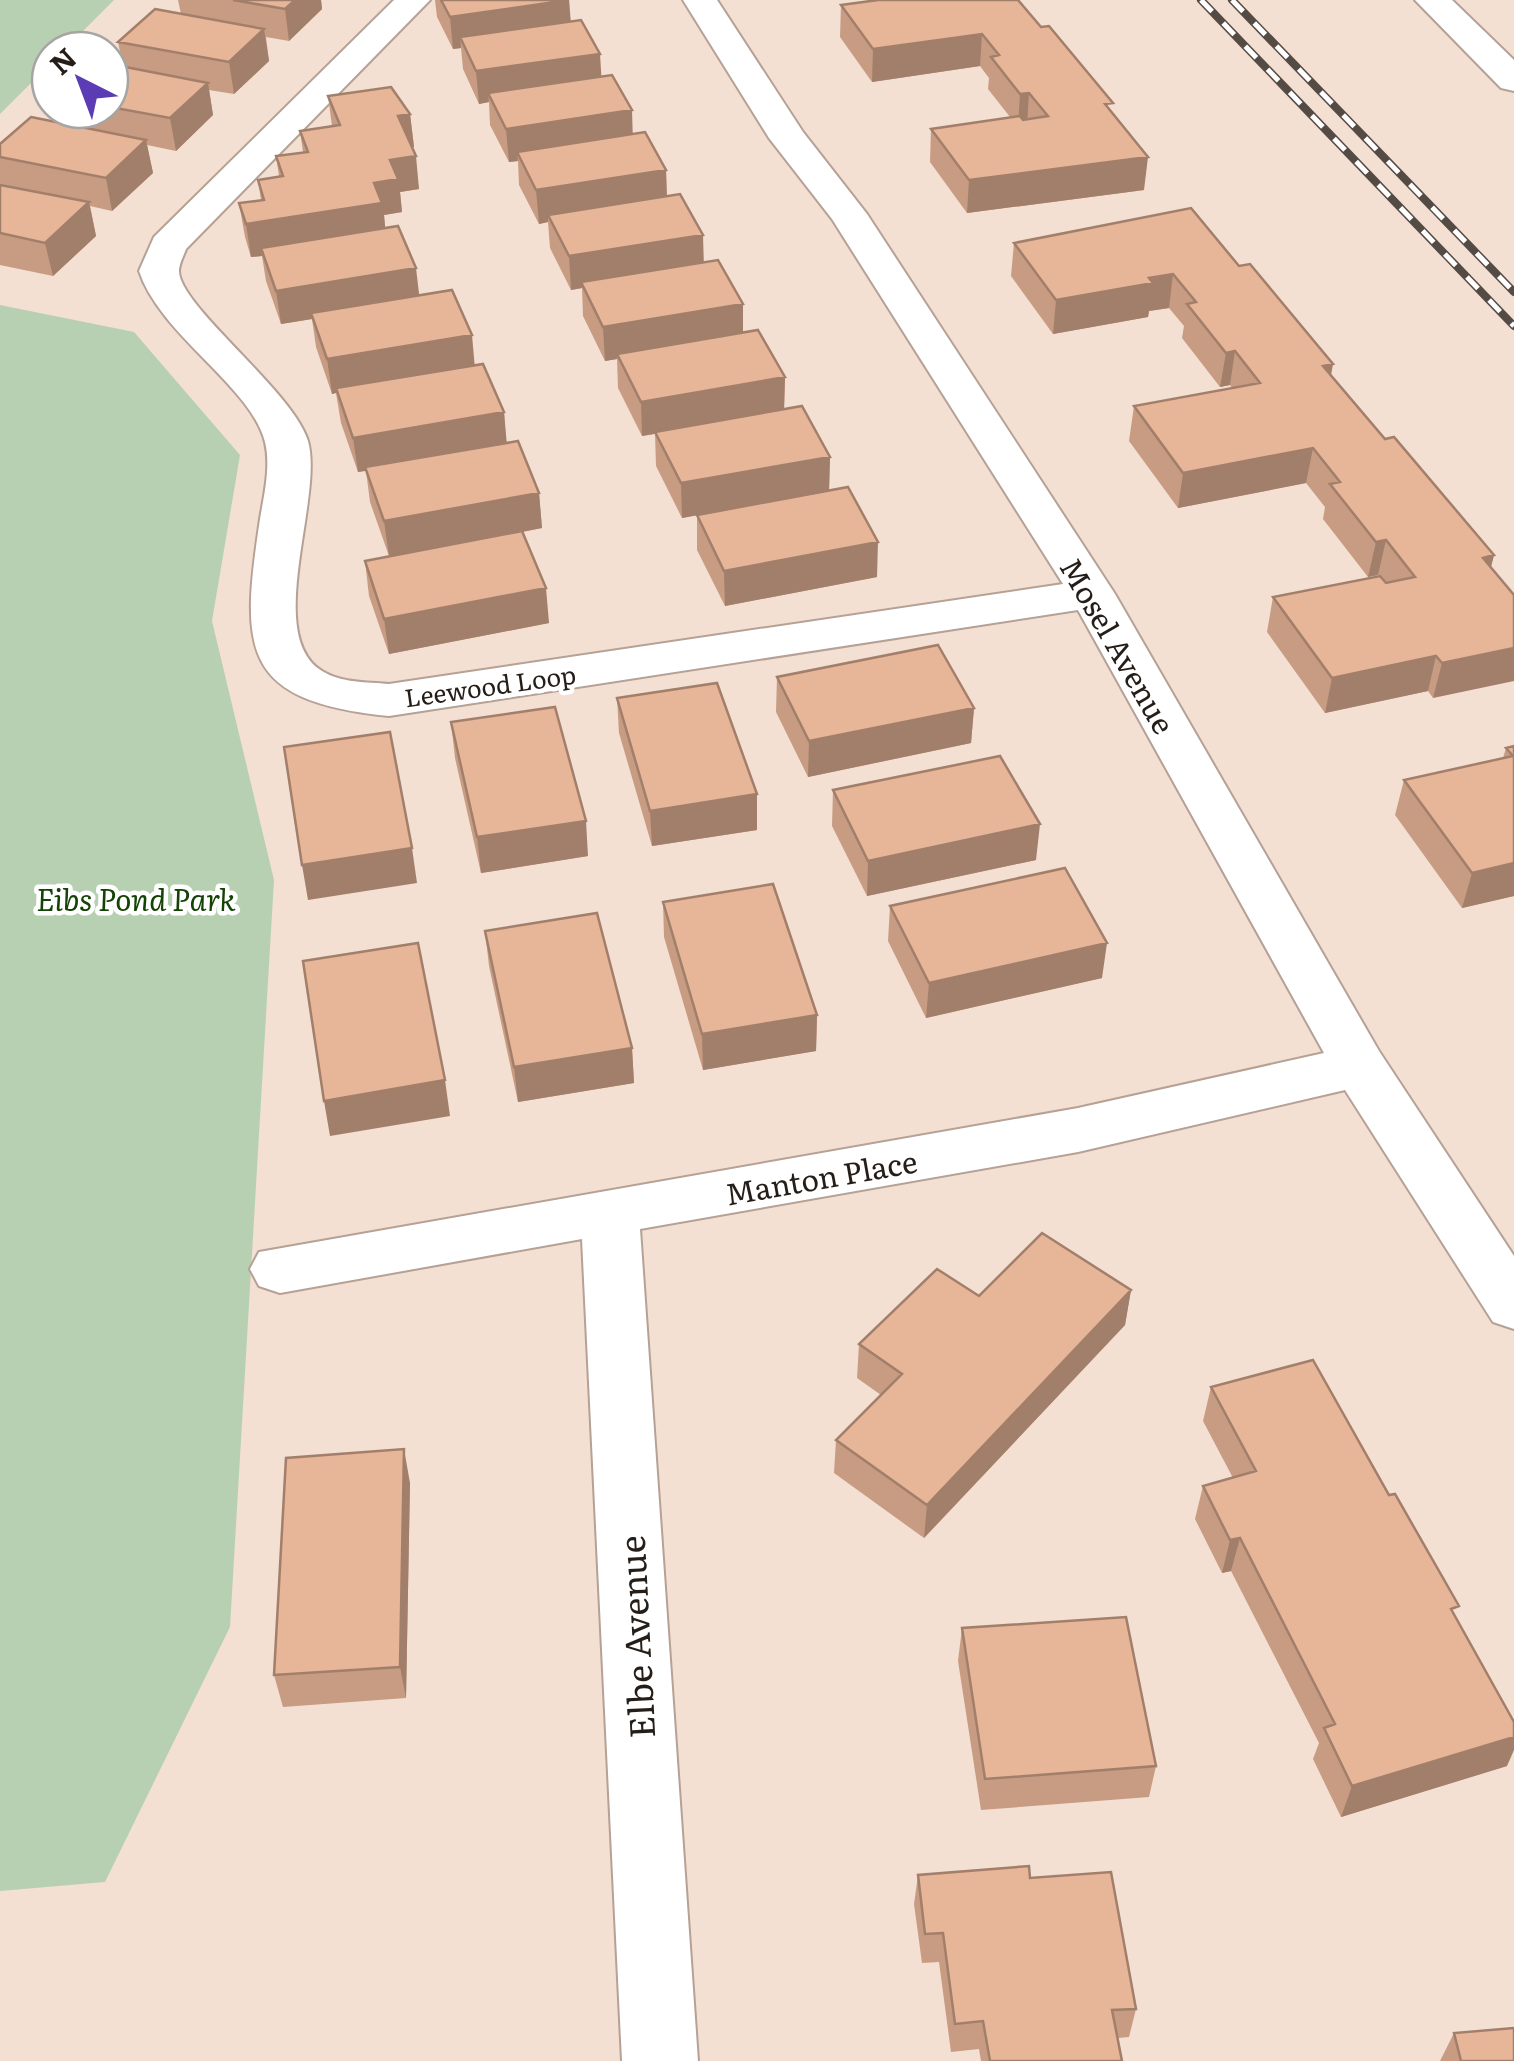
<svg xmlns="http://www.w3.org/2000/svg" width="1514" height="2061" viewBox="0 0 1514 2061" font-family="Literata,serif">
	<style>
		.green { fill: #b8d0b2 }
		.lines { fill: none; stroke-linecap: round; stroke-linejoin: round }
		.minor-casing { stroke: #b5a195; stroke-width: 4 }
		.minor { fill: #fff; fill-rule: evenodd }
		.rail-casing { stroke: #554b45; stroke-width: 8 }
		.rail { stroke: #fff; stroke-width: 5; stroke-dasharray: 16; stroke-linecap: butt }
		.wall { fill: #c79c82 }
		.shaded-wall { fill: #a27f6a }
		.building { fill: #e7b597; stroke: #a27f6a; stroke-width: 2.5 }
		.labels { text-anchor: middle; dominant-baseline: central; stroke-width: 9; stroke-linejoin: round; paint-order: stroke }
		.far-street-label { font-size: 25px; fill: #241d18; stroke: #fff }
		.street-label { font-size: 30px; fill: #241d18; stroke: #fff }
		.park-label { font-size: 30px; font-style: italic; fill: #154305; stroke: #fff }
		.near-street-label { font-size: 35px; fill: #241d18; stroke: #fff }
	</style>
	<rect width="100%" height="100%" fill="#f4dfd3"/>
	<path class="green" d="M0,0H114L64,50H50V64L0,114Z
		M0,305L134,332L240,455L212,621L274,880L230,1627L105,1882L0,1891Z"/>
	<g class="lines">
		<g class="minor-casing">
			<path id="minor" d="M394,0H430L186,249C184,255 179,264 179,271C179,306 293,391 308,441C324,498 263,635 322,671C341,683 367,682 389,684L1063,584L832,219L769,138L683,0H717L803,132L867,214L1115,594L1379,1051L1514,1256V1329L1493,1322L1345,1090L1078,1152L640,1229L698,2061H622L582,1239L280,1293L259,1286L250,1269L259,1252L1078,1108L1324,1053L1078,610L389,716C241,701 240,651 260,519C264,495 271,466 265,442C251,386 160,335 139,271L154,237Z
				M1415,0H1452L1514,60V91L1501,88Z"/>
		</g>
		<use href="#minor" class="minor"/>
		<g class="rail-casing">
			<path id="rail" d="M1201,0L1514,326
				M1232,0L1514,292"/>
		</g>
		<use href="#rail" class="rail"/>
	</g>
	<path class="wall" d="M178,0H321L322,9L289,41L266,37L269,61L234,94L209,90L213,115L176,151L147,145L153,173L112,211L90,206L96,236L53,276L0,265V144L62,123L59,110H110V64L123,67L118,42L181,14Z
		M435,0H569L571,22L633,134L666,170L667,196L703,235V262L743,333L785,377L784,409L830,457L829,491L877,577L725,606L697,550V515L682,518L656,466L655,434L642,436L618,388L617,359L605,361L583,316L582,288L571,290L550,248L548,222L539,224L519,185L518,161L509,162L490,125L489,102L479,104L463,69L461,48L453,49L437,17Z
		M1018,0L1112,113L1144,190L967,213L930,162L931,129L1010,117L988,89L989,78L980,66L872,82L840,37L841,5Z
		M328,96L410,114L414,147H412L419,189L400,192L402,212L384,215L385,228L419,296L474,365L504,412L506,443L539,493L542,528L523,532L549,623L389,654L369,596L365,561L389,556L370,502L366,471L358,472L341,423L336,393L332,394L316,347L312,319L281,324L266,281L262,256L251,257L245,237L239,203L261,200L258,180L279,176L276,156L303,152L300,131L332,126Z
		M1191,208L1385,439L1494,555L1491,567L1433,698L1428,691L1325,713L1267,632L1273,597L1379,576L1378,575L1368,577L1323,519L1325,507L1306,483L1178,508L1129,441L1134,406L1232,388L1230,385L1220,387L1182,338L1184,326L1169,308L1149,311L1148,317L1053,334L1011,276L1014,243Z
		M777,677L974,708L971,743L808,777L776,712Z
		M617,698L757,830L652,846L619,733Z
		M451,722L588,856L481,873L455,758Z
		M1514,746V896L1462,908L1395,815L1404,780L1503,758L1506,748Z
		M833,790L1036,860L867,896L832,826Z
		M663,902L817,1015L816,1051L703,1070L664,937Z
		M890,906L1102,978L926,1018L888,941Z
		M485,931L632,1048L634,1083L518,1102L489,966Z
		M1131,1290L1125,1325L924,1538L834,1473L836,1440L881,1395L857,1378L859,1344L979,1296Z
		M1211,1387L1455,1616L1507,1766L1341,1817L1313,1759L1319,1743L1231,1571L1222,1573L1195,1519L1203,1486L1233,1478L1203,1421Z
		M410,1483L406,1698L283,1707L274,1675Z
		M962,1628L1156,1766L1149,1797L981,1810L958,1661Z
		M918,1875L1030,1878L1136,2009L1129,2037L1118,2038L1122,2061H981L979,2049L951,2052L939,1962L922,1963L914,1904Z
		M1454,2033L1514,2061H1440Z"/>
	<path class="shaded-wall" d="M295,0H321L322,9L289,41L285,9Z
		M569,0L571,32L460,37L461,48L453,49L450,17Z
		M264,29L269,61L234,94L229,62Z
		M982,34L980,66L872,82L873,49Z
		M600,54L602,86L488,93L489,102L479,104L476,71Z
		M208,83L213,115L176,151L170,118Z
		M1029,93L1027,125L1018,127L1020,94Z
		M632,110L633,143L517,152L518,161L509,162L506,129Z
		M410,114L414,147L402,149L398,116Z
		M146,140L153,173L112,211L106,178Z
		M416,156L419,189L400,192L402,212L384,215L386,236L261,248L262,256L251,257L246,224L374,183L390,160Z
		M1148,157L1144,190L967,213L969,180Z
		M666,170L667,203L548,215V222L539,224L536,190Z
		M89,202L96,236L53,276L45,243Z
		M703,235L704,268L581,282L582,288L571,290L569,256Z
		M416,268L420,302L311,313L312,319L281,324L276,291Z
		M1173,274L1169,308L1149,311L1148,317L1053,334L1056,300Z
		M743,304V338L617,354V359L605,361L603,327Z
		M472,335L475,369L336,388V393L332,394L327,359Z
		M1235,351L1230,385L1220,387L1226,353Z
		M1333,364L1327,398L1323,366Z
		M785,377L784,411L642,436L641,402Z
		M504,412L507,446L358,472L353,438Z
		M1313,448L1306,483L1178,508L1183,473Z
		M830,457L829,492L682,518L681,483Z
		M539,493L542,528L389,556L384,521Z
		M1386,540L1378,575L1368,577L1376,542Z
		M878,542L877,577L725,606L724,571Z
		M1494,555L1485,590L1483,558Z
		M546,588L549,623L389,654L384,619Z
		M1514,648V681L1433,698L1442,663Z
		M1436,656L1428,691L1325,713L1332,678Z
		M974,708L971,743L808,777L809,741Z
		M757,794V830L652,846L650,811Z
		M586,821L588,856L481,873L477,837Z
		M1040,824L1036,860L867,896L868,861Z
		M412,848L417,883L308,900L302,865Z
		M1514,863V896L1462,908L1472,873Z
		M1107,943L1102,978L926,1018L929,983Z
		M817,1015L816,1051L703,1070L702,1034Z
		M632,1048L634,1083L518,1102L514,1067Z
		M445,1080L450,1116L330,1136L324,1101Z
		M1131,1290L1125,1325L924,1538L927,1505Z
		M404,1449L410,1483L406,1698L400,1667Z
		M1240,1538L1231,1571L1222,1573L1230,1540Z
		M1514,1737V1750L1507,1766L1341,1817L1352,1786Z"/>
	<path class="building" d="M233,0H295L285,9Z
		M441,0H569L450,17Z
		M878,0H1018L1041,27L1049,26L1113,103L1105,104L1148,157L969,180L931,129L1020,116L1023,120L1048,116L1029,93L1020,94L991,57L999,55L982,34L873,49L841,5Z
		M155,9L264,29L229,62L118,42Z
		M581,20L600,54L476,71L460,37Z
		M110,64L208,83L170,118L110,107Z
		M612,75L632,110L506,129L488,93Z
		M391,87L410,114L398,116L416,156L390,160L398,179L374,183L382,203L246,224L239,203L264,200L258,180L283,176L276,156L308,152L300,131L340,125L328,96Z
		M31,117L146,140L106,178L0,157V144Z
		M645,132L666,170L536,190L517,152Z
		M0,185L89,202L45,243L0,233Z
		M680,194L703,235L569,256L548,215Z
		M1191,208L1239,266L1250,264L1333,364L1323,366L1385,439L1394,437L1494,555L1483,558L1514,595V648L1442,663L1436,656L1332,678L1273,597L1380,576L1386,583L1415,577L1386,540L1376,542L1330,484L1340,482L1313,448L1183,473L1134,406L1260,383L1235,351L1226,353L1187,304L1196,302L1173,274L1149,278L1153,283L1056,300L1014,243Z
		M398,226L416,268L276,291L261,248Z
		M718,260L743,304L603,327L581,282Z
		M452,290L472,335L327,359L311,313Z
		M758,330L785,377L641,402L617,354Z
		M483,364L504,412L353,438L336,388Z
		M802,406L830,457L681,483L655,432Z
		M518,441L539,493L384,521L365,467Z
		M848,487L878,542L724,571L697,515Z
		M522,531L546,588L384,619L365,561Z
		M938,645L974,708L809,741L777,677Z
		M717,683L757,794L650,811L617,698Z
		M555,707L586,821L477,837L451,722Z
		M390,732L412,848L302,865L284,747Z
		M1514,746V863L1472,873L1404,780L1513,756L1506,748Z
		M1000,756L1040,824L868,861L833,790Z
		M1065,868L1107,943L929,983L890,906Z
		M773,884L817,1015L702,1034L663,902Z
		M597,913L632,1048L514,1067L485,931Z
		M418,943L445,1080L324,1101L303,961Z
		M1042,1233L1131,1290L927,1505L836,1440L902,1374L859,1344L937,1269L979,1296Z
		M1313,1360L1389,1495L1395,1494L1459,1606L1451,1609L1514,1722V1737L1352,1786L1324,1728L1335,1724L1240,1538L1230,1540L1203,1486L1256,1471L1211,1387Z
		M404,1449L400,1667L274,1675L286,1458Z
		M1126,1617L1156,1766L985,1779L962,1628Z
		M1029,1866L1030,1878L1111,1872L1136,2009L1112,2010L1122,2061H990L983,2021L955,2024L943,1933L925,1934L918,1875Z
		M1514,2028V2061H1461L1454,2033Z"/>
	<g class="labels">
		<g class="far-street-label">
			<text transform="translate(490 685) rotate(-8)">Leewood Loop</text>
		</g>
		<g class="street-label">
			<text transform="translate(1119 645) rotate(60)">Mosel Avenue</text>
			<text transform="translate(821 1176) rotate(-10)">Manton Place</text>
		</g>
		<g class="park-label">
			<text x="136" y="898">Eibs Pond Park</text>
		</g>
		<g class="near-street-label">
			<text transform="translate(635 1637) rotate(-93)">Elbe Avenue</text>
		</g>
	</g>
	<g transform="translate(80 80) rotate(318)"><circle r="48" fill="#ffffff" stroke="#a7a5a3" stroke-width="2.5"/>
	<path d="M0-8L18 38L0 25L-18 38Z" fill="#5b3cb4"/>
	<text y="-15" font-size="28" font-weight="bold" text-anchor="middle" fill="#241d18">N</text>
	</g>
</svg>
